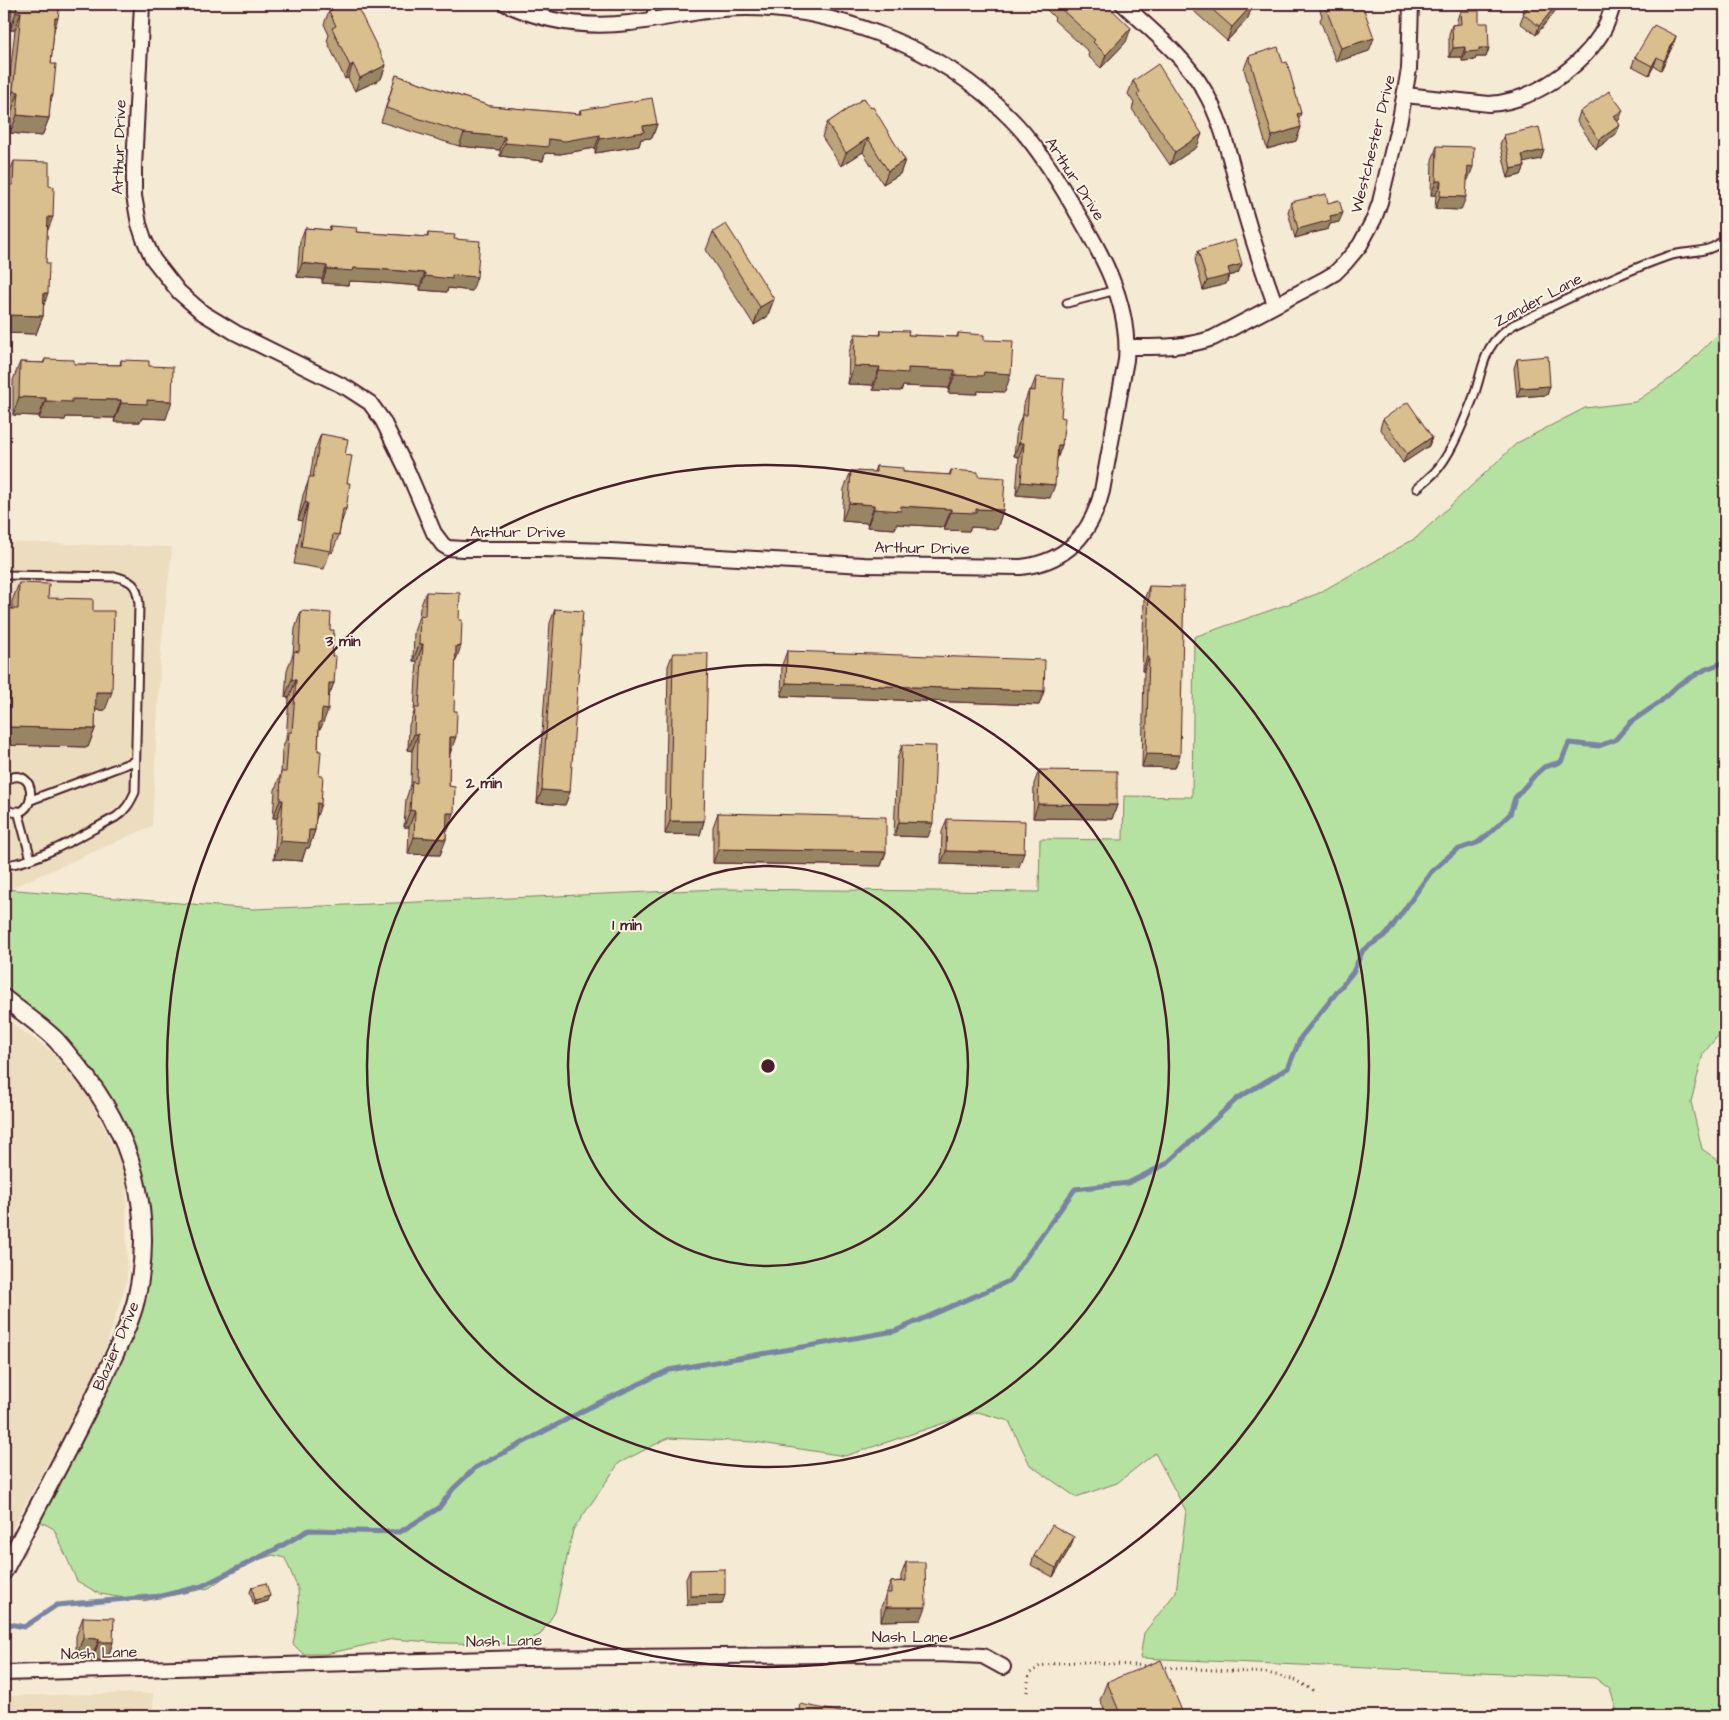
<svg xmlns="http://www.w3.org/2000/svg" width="1729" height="1720" viewBox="0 0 1729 1720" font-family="'Architects Daughter',sans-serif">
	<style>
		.built { fill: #edddbf }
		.green { fill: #b5e2a0; stroke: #808066 }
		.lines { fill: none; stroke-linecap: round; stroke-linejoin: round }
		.stream { stroke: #7984a4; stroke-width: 5 }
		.service-casing { stroke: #4a1f2b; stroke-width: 11 }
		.minor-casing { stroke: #4a1f2b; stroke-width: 18 }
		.tertiary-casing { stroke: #4a1f2b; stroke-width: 20 }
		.path { stroke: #4a1f2b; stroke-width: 3; stroke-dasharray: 1 4; stroke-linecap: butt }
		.service { stroke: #fcf5e5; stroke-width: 7 }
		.minor { stroke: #fcf5e5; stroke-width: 14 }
		.tertiary { stroke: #fcf5e5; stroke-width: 16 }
		.wall { fill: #bba37a; stroke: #4a1f2b }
		.shaded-wall { fill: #988563; stroke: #4a1f2b }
		.building { fill: #d9be8e; stroke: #4a1f2b }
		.ring { fill: none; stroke: #4a1f2b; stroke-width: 2.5 }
		.labels { text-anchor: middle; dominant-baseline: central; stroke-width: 4; stroke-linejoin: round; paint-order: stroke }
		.street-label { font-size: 16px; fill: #4a1f2b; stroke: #fcf5e5 }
		.centre { fill: #4a1f2b; stroke: #fcf5e5; stroke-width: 2.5 }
		.ring-label { font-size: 15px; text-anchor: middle; font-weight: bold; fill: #4a1f2b; stroke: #fcf5e5; stroke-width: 4; stroke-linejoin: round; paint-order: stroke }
	</style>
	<rect width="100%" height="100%" fill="#f5ead4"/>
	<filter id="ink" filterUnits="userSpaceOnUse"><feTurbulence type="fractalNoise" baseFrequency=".02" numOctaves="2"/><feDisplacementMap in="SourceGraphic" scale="10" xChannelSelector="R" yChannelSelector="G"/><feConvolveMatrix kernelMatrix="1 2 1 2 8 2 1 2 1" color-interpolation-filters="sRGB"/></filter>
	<g filter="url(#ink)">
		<path class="built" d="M4,542L172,547L161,649L152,826L9,889H4Z
			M4,1017L52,1052L84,1087L126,1172L127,1280L95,1381L31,1493L4,1546Z
			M153,1693V1716H4V1696Z"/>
		<path class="green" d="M1725,327V1027L1703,1054L1691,1102L1702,1149L1725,1165V1716H1618L1610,1689L1595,1678L1140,1658L1144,1633L1176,1592L1186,1511L1155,1453L1117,1483L1076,1497L1030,1465L1009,1421L978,1412L845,1456L755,1442L668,1438L619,1463L573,1530L555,1612L540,1635L519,1644L443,1643L393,1639L326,1654H303L293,1644L299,1611L298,1589L285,1558L273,1555L240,1566L209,1588L143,1601L100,1594L77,1581L54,1529L32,1517L129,1324L143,1221L100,1095L4,998V889L254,909L720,889L1039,892L1040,839L1123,840L1124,796L1192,797L1194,637L1317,594L1416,538L1517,443L1585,408L1635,402L1680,372Z"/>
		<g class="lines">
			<path class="stream" d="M10,1624L24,1627L57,1605L161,1596L202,1586L276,1549L309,1530L400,1532L439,1508L453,1489L475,1468L594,1405L669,1370L895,1331L1009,1281L1075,1189L1128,1183L1166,1164L1238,1098L1288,1068L1301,1037L1353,972L1363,950L1387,934L1431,872L1456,850L1477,843L1491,832L1510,814L1515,798L1535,775L1544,767L1561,762L1569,743L1599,746L1615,740L1631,722L1660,702L1678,685L1706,669L1725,662"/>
			<g class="service-casing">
				<path id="service" d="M651,20L652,4
					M1067,303L1116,290
					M1417,488C1423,483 1429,478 1434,473C1451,455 1463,423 1472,401C1485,368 1480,346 1513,325C1564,301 1614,275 1668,256C1687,250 1711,255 1725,238
					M4,575L118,577C135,582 137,587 139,604L135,792C130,803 126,810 116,817C85,833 37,863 4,865
					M4,781C41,759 38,830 4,808
					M31,800L135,761
					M18,811L31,859"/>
			</g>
			<g class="minor-casing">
				<path id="minor" d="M142,4L134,167V196L139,224L144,239L153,259L179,292L203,313L236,333L347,388L370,403L383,421L408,472L434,533L443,545L448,548L463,549H542L610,551L864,565L1021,567C1067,562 1091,534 1102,491L1126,360C1131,297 1095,243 1064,191C1049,166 1032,140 1011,119C941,46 823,1 722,9C691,12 660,20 629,23C587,28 545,22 506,4
					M1123,4C1151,30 1185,57 1204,90C1223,122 1230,160 1240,195C1250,232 1262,268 1275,304
					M1405,95L1489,104C1533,102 1583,66 1604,29C1608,21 1611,12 1613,4
					M1127,347C1156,347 1185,348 1213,338L1323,280L1335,273L1345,263L1360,245L1374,219L1380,202L1400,119L1409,69L1411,4
					M4,1673L524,1658L938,1654L983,1656L1003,1667"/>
			</g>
			<g class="tertiary-casing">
				<path id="tertiary" d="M4,998C20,1011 39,1024 54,1038C62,1046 69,1056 76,1064C132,1131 156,1214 136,1300C130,1325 117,1349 106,1373C74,1440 38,1505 4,1571"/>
			</g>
			<path class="path" d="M1161,1667L1267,1673L1296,1680L1316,1692
				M1027,1692L1029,1674L1040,1666L1057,1663L1081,1662L1150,1666"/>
			<use href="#service" class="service"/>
			<use href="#minor" class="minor"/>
			<use href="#tertiary" class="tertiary"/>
		</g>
		<path class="wall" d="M12,4H60L54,29L51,64L50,104L49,118L42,136L10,133L12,110L6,109L15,30H10Z
			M1049,4H1106L1126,42L1101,68L1088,56L1089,52L1054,20L1055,18L1047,10Z
			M1186,4H1252L1248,18L1227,41Z
			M1318,4H1362L1369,51L1336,62L1320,20L1322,16Z
			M1526,4H1560L1559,6L1536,35L1520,23L1524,13L1523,12Z
			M329,11L386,65L381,79L355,91L348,78L345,79L327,41L329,35L324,24Z
			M1460,11L1479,23L1489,48L1486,57H1476L1475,60L1462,61V57H1449V34L1452,25L1457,24V20Z
			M1676,36L1673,45L1661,70L1654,66L1649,75L1632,66L1635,57Z
			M1249,56L1301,127L1296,141L1267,149L1244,69Z
			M396,75L490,106L579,114L580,110L657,124L652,138L641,139L639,146L595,153V148L560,154L545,153L543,161L500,156V150L459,146L381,122Z
			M1133,81L1197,147L1170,165L1132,109L1134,103L1128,94Z
			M864,98L905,160L900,174L883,184L863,152L841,166L822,137L827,123Z
			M1580,112L1619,120L1617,121L1616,134L1596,149L1577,121Z
			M1504,135L1544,150L1541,159L1524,162L1525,166L1521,175L1508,178L1500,144Z
			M1437,146L1468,180H1467L1461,210L1435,209L1436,195H1431L1432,160Z
			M14,161L47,231L43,316L36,334L4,333V199L7,191V179Z
			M1291,202L1328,203L1339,222L1330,224L1328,229L1295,238L1288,212Z
			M330,226L356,232L427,237L428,233L454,239L472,291L448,288L447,292L420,290V286L373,282L350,281L348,285L322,283V279L297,277L300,241L305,228L329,230Z
			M713,232L774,299L767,317L754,325L706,250Z
			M1198,251L1242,264L1238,273L1229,276L1226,284L1203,290L1195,260Z
			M881,330L908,335L957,337L958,333L984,340L1005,392L978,391L977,394L948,393L949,388L903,386L901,391L873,390V385L848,384L849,352L855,334L880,335Z
			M45,359L74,364L120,365L121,360L149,366L166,419L142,418L140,422H114L115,418L66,417L65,420L39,419V416L13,415V380L20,362L43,363Z
			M1517,359L1550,386L1547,395L1517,397L1514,368Z
			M1036,377L1061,417L1062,445L1057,459L1050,498L1016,495L1019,457L1014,456L1017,428L1022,415H1023L1024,404L1029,390H1031Z
			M1383,419L1432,437L1429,446L1403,463L1380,428Z
			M321,434L345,455L347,483L346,509L341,524L339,535L332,553L330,552L324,569L294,564L302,521L298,520L303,495L310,477L314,452Z
			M876,466L903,472L949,475L951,470L978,476L1003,510L997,529L971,527L969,531L944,530V527L896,524L895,529L867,527L868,523L842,521L844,489L851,471L874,472Z
			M19,583L48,598L93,611L105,710H95V729L88,747L4,745V608L12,609V601Z
			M1149,586L1175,768L1142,767L1144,671H1142L1144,600Z
			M426,592L455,663L450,754L449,786L454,813L448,830H446V839L440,855L408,854L409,827H404L406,799L411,784L412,751L408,750L409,725L414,712L417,661H413L414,632L419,616L420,608Z
			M555,609L570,792L565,805L537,803L550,623Z
			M301,611L330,630L334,683L328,697L321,728H319L315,830L309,848H306L302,861L274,859L277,818H273L275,790L281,773L282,750L286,739L289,698L285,697L287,670L293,654L295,629Z
			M787,651L1044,691L1039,705L781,696L782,665Z
			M673,653L704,821L700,835L665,834L668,666Z
			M902,745L928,837L894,836L897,759Z
			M1039,770L1117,805L1112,819L1033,818L1034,784Z
			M718,813L886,852L881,866L713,863V827Z
			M947,819L1019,867L941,864L942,832Z
			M1071,1546L1053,1577L1031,1565L1034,1556Z
			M906,1562L921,1620L881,1621V1607L891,1582L901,1581V1576Z
			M690,1570L722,1604L687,1605L686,1579Z
			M252,1587L268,1601L254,1605L250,1592Z
			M83,1617L113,1642L107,1660H92V1657H76V1636Z
			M1107,1682L1184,1716H1107L1100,1700Z"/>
		<path class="shaded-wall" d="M1253,4L1248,18L1227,41L1232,27Z
			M1557,4H1560L1559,6L1536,35L1539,26Z
			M16,12H21L15,30H10Z
			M55,18H58L52,36Z
			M1131,28L1126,42L1101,68L1106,55Z
			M1676,36L1673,45L1661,70L1664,61Z
			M1374,38L1369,51L1336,62L1341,48Z
			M1465,47L1462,57H1449L1453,48Z
			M1479,48H1489L1486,57H1476L1475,60L1462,61L1465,52Z
			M1657,57L1654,66L1649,75L1652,66Z
			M353,64L348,78L345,79L350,66Z
			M386,65L381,79L355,91L360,78Z
			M13,91L19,92L12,110L6,109Z
			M51,95H53L47,113Z
			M1623,110L1619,120L1610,126L1614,116Z
			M1301,113L1296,127L1297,114Z
			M17,115L49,118L42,136L10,133Z
			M657,124L652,138L641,139L639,146L595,153L600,139L643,126Z
			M1620,125L1616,134L1596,149L1599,140Z
			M1301,127L1296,141L1267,149L1272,136Z
			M464,133L505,137L500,150L459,146Z
			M1202,134L1197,147L1170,165L1175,152Z
			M600,135L595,148L560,154L545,153L543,161L500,156L505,143Z
			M868,138L863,152L841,166L846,153Z
			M1544,150L1541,159L1519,164L1522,155Z
			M905,160L900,174L883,184L888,171Z
			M1468,166L1473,167L1468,180H1463Z
			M1525,166L1521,175L1508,178L1511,169Z
			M1436,181H1441L1436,195H1431Z
			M1440,196L1466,197L1461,210L1435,209Z
			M1343,213L1339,222L1330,224L1328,229L1295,238L1298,229L1330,216Z
			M48,217H53L46,235Z
			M302,263L327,266L322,279L297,277Z
			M1242,264L1238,273L1229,276L1226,284L1203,290L1207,281L1228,268Z
			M354,268L378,269L425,273L420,286L373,282L350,281L348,285L322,283L327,269Z
			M452,275L477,277L472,291L448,288L447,292L420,290L425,276Z
			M5,286H9L4,300V289Z
			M44,293H48L42,311Z
			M774,299L767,317L754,325L760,307Z
			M8,315L43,316L36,334L4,333V326Z
			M854,366L880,367L873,385L848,384Z
			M908,368L955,370L949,388L903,386L901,391L873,390L879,371Z
			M984,372L1011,374L1005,392L978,391L977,394L948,393L955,375Z
			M1550,386L1547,395L1517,397L1520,388Z
			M19,397L46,398L39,416L13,415Z
			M72,399L121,400L115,418L66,417L65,420L39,419L46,401Z
			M147,400L172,401L166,419L142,418L140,422H114L121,403Z
			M1432,437L1429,446L1403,463L1407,454Z
			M1019,443H1024L1019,457L1014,456Z
			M1058,445H1062L1057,459L1053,458Z
			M1021,482L1055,485L1050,498L1016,495Z
			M305,502L308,503L302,521L298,520Z
			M849,503L874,505L868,523L842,521Z
			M901,506L951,509L944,527L896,524L895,529L867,527L874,509Z
			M976,509L1003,510L997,529L971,527L969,531L944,530L951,512Z
			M419,644H423L417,661H413Z
			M456,646H461L455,663Z
			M1147,657H1149L1144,671H1142Z
			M292,679L296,680L289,698L285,697Z
			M329,683H334L327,701Z
			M786,683L1044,691L1039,705L781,696Z
			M4,687H10L4,703Z
			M96,692H112L105,710H89Z
			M322,709L328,710L321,728H319L313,740Z
			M9,727L95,729L88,747L4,745V740Z
			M414,734H418L412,751L408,750Z
			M450,737H456L450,754Z
			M1146,754L1180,755L1175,768L1142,767Z
			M542,790L570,792L565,805L537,803Z
			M280,800H283L277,818H273Z
			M317,803L321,804L315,822Z
			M1038,804L1117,805L1112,819L1033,818Z
			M410,810L415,811L409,827H404Z
			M447,813H454L448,830H441Z
			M670,821H704L700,835L665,834Z
			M899,822L933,823L928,837L894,836Z
			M309,830H315L309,848H306L302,861L274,859L280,841Z
			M414,837L446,839L440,855L408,854Z
			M718,849L886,852L881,866L713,863Z
			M946,851L1024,853L1019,867L941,864Z
			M1074,1537L1071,1546L1053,1577L1056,1568Z
			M725,1595L722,1604L687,1605L690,1596Z
			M270,1596L268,1601L254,1605L255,1600Z
			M886,1607H926L921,1620L881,1621Z
			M83,1638L99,1639L92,1657H76Z
			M99,1642H113L107,1660H92Z"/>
		<path class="building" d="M17,4H60L58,18H55L51,64H56L53,95H51L49,118L17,115L19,92L13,91L21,12H16Z
			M344,4H356L386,65L360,78L353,64L350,66L332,28L336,26L329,11Z
			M1060,4H1106L1131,28L1106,55L1093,42L1095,40L1059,7L1061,5Z
			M1206,4H1253L1232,27Z
			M1327,4H1362L1374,38L1341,48L1325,6H1328Z
			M1527,4H1557L1539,26L1523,14L1529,6Z
			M1460,11H1479V23H1488L1489,48H1479V51L1465,52V47L1453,48L1452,25L1461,24Z
			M1654,25L1676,36L1664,61L1657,57L1652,66L1635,57Z
			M1278,47L1283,63L1287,62L1301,113L1297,114L1301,127L1272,136L1249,56Z
			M1158,64L1202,134L1175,152L1137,95L1140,92L1133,81Z
			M396,75L490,106L581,114L580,110L652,98L657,124L643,126L644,132L600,139V135L565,141L549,139L548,147L505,143V137L464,133L386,108Z
			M1609,91L1623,110L1614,116L1620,125L1599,140L1580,112Z
			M864,98L871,108L873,107L905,160L888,171L868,138L846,153L827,123Z
			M1539,127L1544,150L1522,155L1525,166L1511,169L1504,135Z
			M1437,146L1474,147L1473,167L1468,166L1466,197L1440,196L1441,181H1436Z
			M14,161L49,162V186L54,187L53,217H48L46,263H49L48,293H44L43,316L8,315L9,286H5L6,262H8L9,185H13Z
			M1326,194L1328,203L1339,200L1343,213L1330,216L1331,220L1298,229L1291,202Z
			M726,224L774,299L760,307L713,232Z
			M330,226L357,228L356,232L428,237V233L455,235L454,239L480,241L477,277L452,275V279L425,276V273L378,269L354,268L353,271L327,269V266L302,263L305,228L330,230Z
			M1235,240L1242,264L1228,268L1230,275L1207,281L1198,251Z
			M881,330L909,331L908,335L958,337V333L984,335V340L1013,341L1011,374L984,372L983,376L955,375V370L908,368V373L879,371L880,367L854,366L855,334L881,335Z
			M1548,356L1550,386L1520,388L1517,359Z
			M45,359L74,360V364L121,365V360L149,361V366L173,367L172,401L147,400V404L121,403V400L72,399V402L46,401V398L19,397L20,362L44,363Z
			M1036,377L1064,379L1061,417L1065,418L1062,445H1058L1055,485L1021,482L1024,443H1019L1022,415H1027L1029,390L1035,391Z
			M1408,402L1432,437L1407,454L1383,419Z
			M321,434L348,439L345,455L352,456L347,483H350L346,509H343L339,535L333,534L331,551L301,546L308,503L305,502L309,477H313Z
			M876,466L903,468V472L951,475V470L978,472V476L1005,478L1003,510L976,509V513L951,512V509L901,506V511L874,509V505L849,503L851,471L876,472Z
			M19,583L49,584L48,598L93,599V611H114L112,692H96L95,729L9,727L10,687H4V609H18Z
			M1149,586L1184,587L1180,755L1146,754L1149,657H1147Z
			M426,592L460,593L459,620H462L461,646H456L455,682L454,711H457L456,737H450L449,786L455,787L454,813H447L446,839L414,837L415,811L410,810L412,782L417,783L418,734H414L415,708H419L423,644H419L420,615L425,616Z
			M555,609L583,611L570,792L542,790Z
			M301,611L331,613L330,630H334L332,656H336L334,683H329L328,710L322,709L321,722H319L318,751H321L319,776H323L321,804L317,803L315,830H309L308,843L280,841L283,800H280L281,772H286L289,732H292L296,680L292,679L294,651L299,652Z
			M787,651L1045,660L1044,691L786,683Z
			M673,653H708L704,821H670Z
			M902,745L936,746L933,823L899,822Z
			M1039,770L1117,771V805L1038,804Z
			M718,813L886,817V852L718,849Z
			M947,819L1025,821L1024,853L946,851Z
			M1052,1525L1074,1537L1056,1568L1034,1556Z
			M906,1562H925L926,1607H886V1593H891V1582L906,1581Z
			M725,1569V1595L690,1596V1570Z
			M266,1583L270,1596L255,1600L252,1587Z
			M83,1617L114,1618L113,1642H99V1639L83,1638Z
			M1161,1660L1184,1716H1121L1107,1682Z
			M800,1704L846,1713V1716H798Z"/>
	</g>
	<g class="ring">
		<circle cx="768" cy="1066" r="200"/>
		<circle cx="768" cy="1066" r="401"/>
		<circle cx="768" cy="1066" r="601"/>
	</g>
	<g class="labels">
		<g class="street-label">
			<text transform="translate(1373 144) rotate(-76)">Westchester Drive</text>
			<text transform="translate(119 147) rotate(-88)">Arthur Drive</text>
			<text transform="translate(1075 179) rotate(57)">Arthur Drive</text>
			<text transform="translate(1538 300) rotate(-28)">Zander Lane</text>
			<text x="518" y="532">Arthur Drive</text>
			<text transform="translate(922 548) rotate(1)">Arthur Drive</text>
			<text transform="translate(116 1346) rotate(-67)">Blazier Drive</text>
			<text x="910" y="1637">Nash Lane</text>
			<text transform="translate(504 1641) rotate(-1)">Nash Lane</text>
			<text transform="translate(99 1653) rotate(-2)">Nash Lane</text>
		</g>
	</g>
	<circle cx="768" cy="1066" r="8" class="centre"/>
	<g class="ring-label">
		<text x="343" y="646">3 min</text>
		<text x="484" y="788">2 min</text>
		<text x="627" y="930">1 min</text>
	</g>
	<rect width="1729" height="1720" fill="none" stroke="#fcf5e5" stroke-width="20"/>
	<rect x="10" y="10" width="1709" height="1700" fill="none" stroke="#4a1f2b" stroke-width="2" filter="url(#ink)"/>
</svg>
